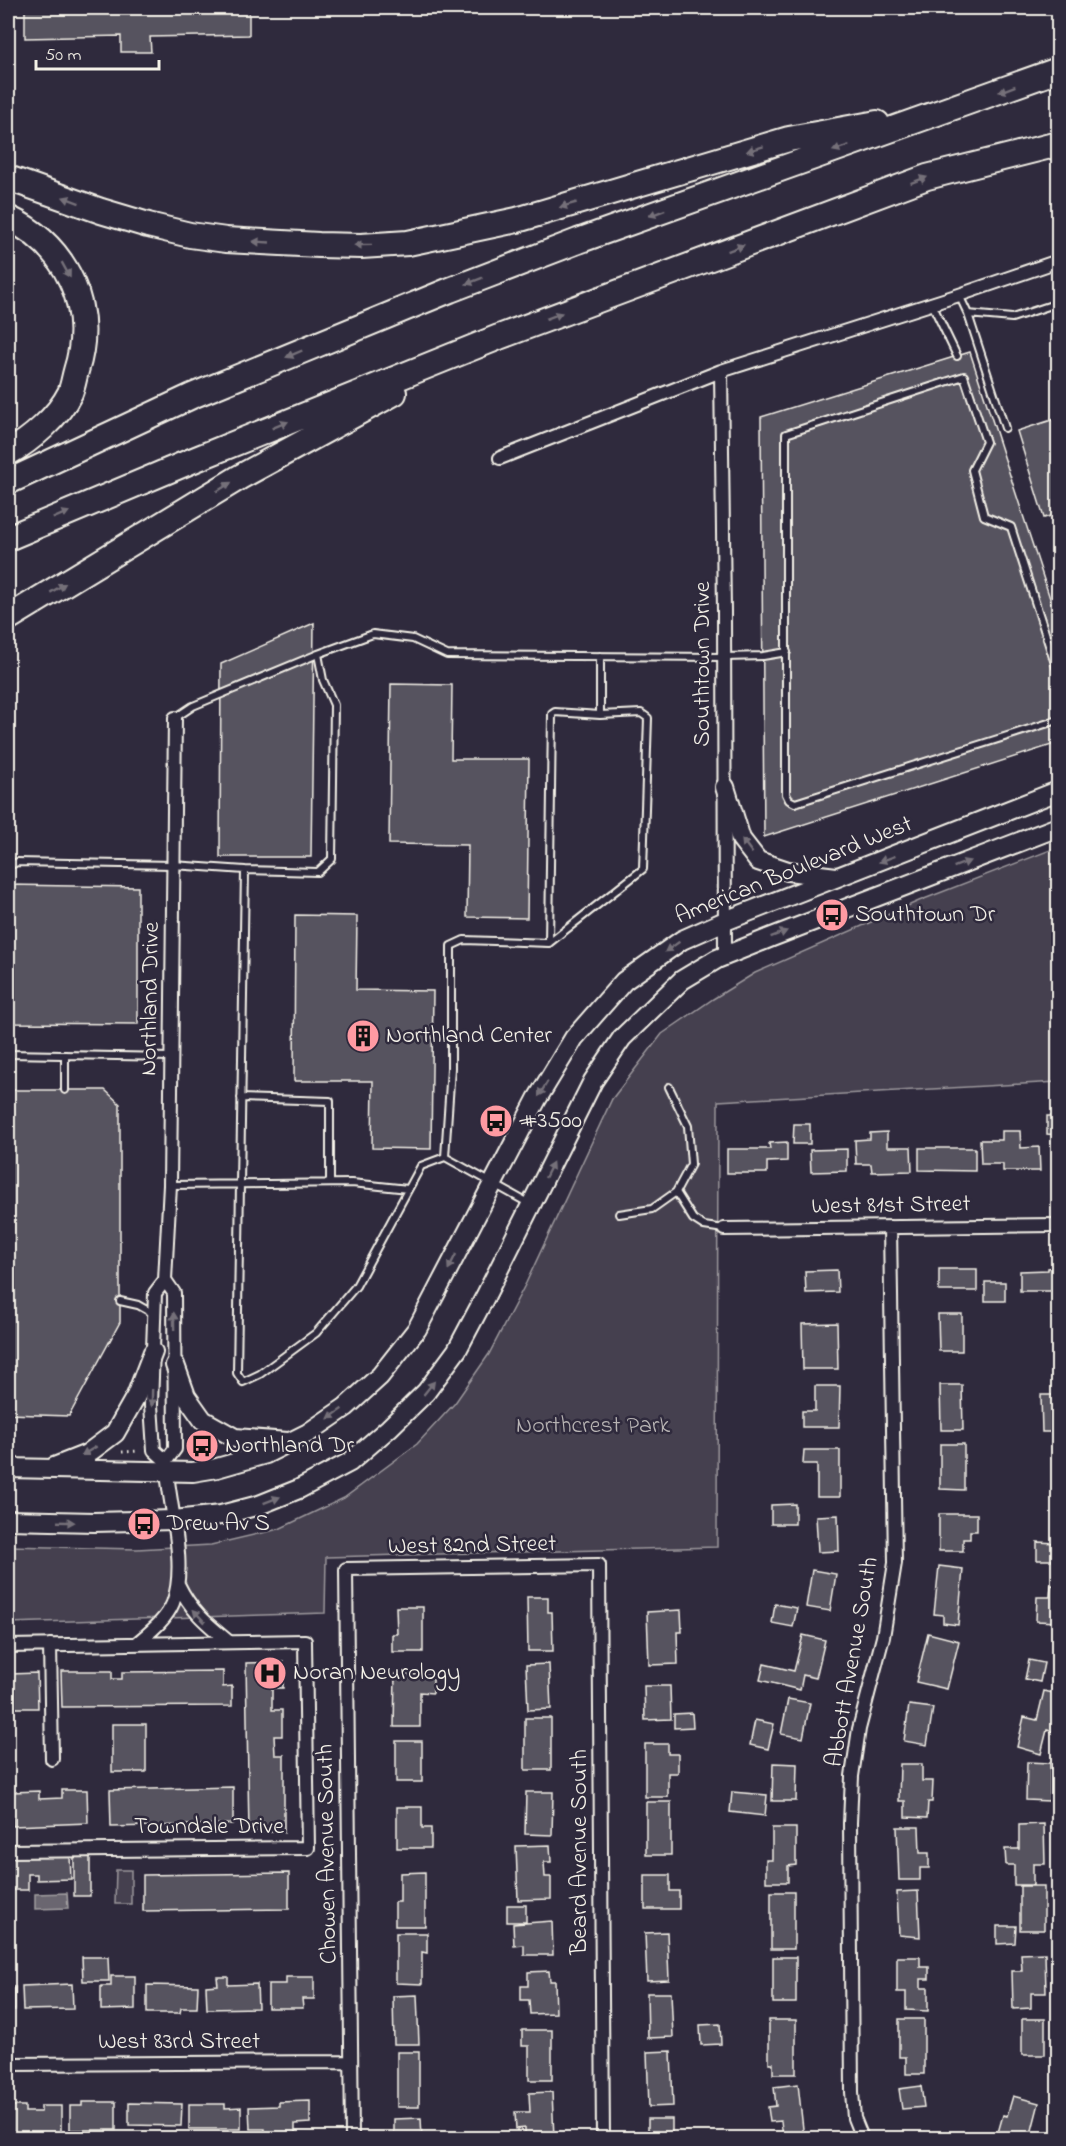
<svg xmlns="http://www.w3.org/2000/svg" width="1066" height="2146" viewBox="0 0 1066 2146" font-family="'Indie Flower',sans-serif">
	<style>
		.green { fill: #454050; stroke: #9c989c; stroke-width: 1.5 }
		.water { fill: #6a6670; stroke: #a19ea0; stroke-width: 1.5 }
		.building { fill: #56525f; stroke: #f4f1e8; stroke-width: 1.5 }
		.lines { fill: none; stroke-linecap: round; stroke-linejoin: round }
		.lane-casing { stroke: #f4f1e8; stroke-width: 10 }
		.street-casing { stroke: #f4f1e8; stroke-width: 16 }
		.secondary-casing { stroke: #f4f1e8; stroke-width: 22 }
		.highway-casing { stroke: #f4f1e8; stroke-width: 28 }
		.path { stroke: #f4f1e8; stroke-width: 3; stroke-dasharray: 1.5 4.5; stroke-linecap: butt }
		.lane { stroke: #2f2a3d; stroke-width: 6 }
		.street { stroke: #2f2a3d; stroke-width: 12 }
		.secondary { stroke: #2f2a3d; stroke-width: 18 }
		.highway { stroke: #2f2a3d; stroke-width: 24 }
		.oneway { fill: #747079 }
		.labels { text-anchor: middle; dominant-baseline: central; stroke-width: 5; stroke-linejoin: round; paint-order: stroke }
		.street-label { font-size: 24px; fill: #f4f1e8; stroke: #2f2a3d }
		.poi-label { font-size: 24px; fill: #f4f1e8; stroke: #2f2a3d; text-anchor: start }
		.park-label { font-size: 24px; fill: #b7b3b3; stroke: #2f2a3d }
	</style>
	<rect width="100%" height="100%" fill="#2f2a3d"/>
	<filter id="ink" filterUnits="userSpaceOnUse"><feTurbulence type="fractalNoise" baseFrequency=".0167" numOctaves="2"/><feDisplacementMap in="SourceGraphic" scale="12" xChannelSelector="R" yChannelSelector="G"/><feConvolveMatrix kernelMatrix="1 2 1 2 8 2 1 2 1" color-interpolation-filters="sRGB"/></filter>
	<g filter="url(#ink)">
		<path class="green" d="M1058,847V1082L718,1101L717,1547L326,1557L325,1613L8,1623V1546L137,1549L211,1545L279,1529L344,1498L417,1444L455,1403L489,1354L526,1283L612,1099L662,1034L713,999L755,973L919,901Z
			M116,1870H131V1904H115Z"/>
		<path class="water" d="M67,1893L68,1908L35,1909V1894Z"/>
		<path class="building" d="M25,8H249V35L150,37L151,52H121V36L25,38Z
			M970,352L1058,623V743L764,837L761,417Z
			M1058,418V514L1044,518L1017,431Z
			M314,623L311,857H220L221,664Z
			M391,684L452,685L451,759H529L527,918L467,917L468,845L389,844Z
			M8,885L138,887V1024L8,1023Z
			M295,915L357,916L356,990L433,991L431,1149L372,1148L373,1081H294Z
			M8,1090H105L120,1104V1322L69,1416L8,1414Z
			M1047,1116H1058V1135L1047,1134Z
			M794,1124H810V1144H793Z
			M1002,1131H1020L1021,1148L1039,1147L1040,1171H1003V1164H981L980,1140H1002Z
			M887,1132V1147H911L912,1171L872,1172L871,1164H856L855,1140L870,1139V1133Z
			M787,1142V1161L767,1162V1173H727V1149H770L769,1143Z
			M919,1148H975V1171L919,1170Z
			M847,1149V1171L811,1172L810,1150Z
			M1058,1267V1291H1020V1271L1048,1270V1268Z
			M939,1269H977V1291H939Z
			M837,1270L838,1292L806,1293L805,1271Z
			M985,1282H1005V1301H985Z
			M938,1314H962V1351H939Z
			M837,1323L838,1369H803L802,1324Z
			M940,1385H962L963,1430H941Z
			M815,1386H840L839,1427H802V1411H815Z
			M1041,1395H1058V1432H1042Z
			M940,1444H964V1490L940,1489Z
			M804,1450H840V1497H817V1464H803Z
			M795,1504V1524H771V1505Z
			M939,1514H977V1531H970V1539H963V1551H939Z
			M838,1515L839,1551L818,1552L816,1516Z
			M1037,1542L1056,1543V1560H1037Z
			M939,1566L963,1569L958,1625L943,1623V1615L934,1614Z
			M812,1570L836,1574L830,1611L806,1607Z
			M1051,1585L1058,1586V1622L1036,1621L1037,1597H1050Z
			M527,1597H548V1612H552L553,1651H528Z
			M775,1604L797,1608L793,1627L772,1623Z
			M396,1607H423V1652H392V1634H397Z
			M681,1610L682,1632H677L678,1664L649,1665L647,1612Z
			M928,1633L959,1641L947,1689L916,1682Z
			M803,1635L825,1640L816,1678L803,1675L800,1690L760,1680L764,1664L794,1671Z
			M1058,1640V1669L1052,1668Z
			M1029,1660L1044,1663L1040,1682L1025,1679Z
			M283,1662V1688H272V1710H282V1736H274L275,1755H284V1832H249L246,1663Z
			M549,1664L551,1709L528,1710L526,1665Z
			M61,1671H112V1679H122V1672L223,1671V1687L232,1686V1706L62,1707Z
			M37,1673L38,1708H8V1680H10V1674Z
			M395,1674L433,1675V1693L420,1692V1727H394Z
			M644,1686H670L671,1719L645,1720Z
			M1044,1691L1058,1694V1733L1047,1730L1041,1754L1017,1747L1024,1717L1037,1720Z
			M788,1699L810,1703L803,1738L781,1734Z
			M909,1705L933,1708L927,1745L904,1741Z
			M692,1713L693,1727L674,1728V1714Z
			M525,1718H551V1770H525Z
			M755,1720L774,1724L768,1749L750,1745Z
			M112,1724H146V1772H112Z
			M396,1741H422V1782H396Z
			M645,1744H668V1754H678V1773H668V1797H645Z
			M1027,1762L1050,1763V1801L1026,1800Z
			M773,1763L797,1764L796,1801H772Z
			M900,1764H922V1781H933L932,1802H928L927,1818L905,1817V1801H899Z
			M233,1787V1824L111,1827L110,1790Z
			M62,1790H87L88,1823L13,1826L12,1792L39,1791V1799L62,1798Z
			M526,1792H553L552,1835L525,1834Z
			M732,1792L767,1795L765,1816L730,1812Z
			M646,1802H671V1855H646Z
			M397,1807H422V1828H431V1848H397Z
			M1044,1824L1045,1864H1033V1885H1014V1865H1006L1005,1849H1019V1825Z
			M897,1827H919L920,1853H929V1868H920V1880H899Z
			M772,1828H796V1865L788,1866V1882H766V1860H772Z
			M550,1845L551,1862H544L545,1877H551V1899L518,1900L516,1846Z
			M74,1855H90V1896H74Z
			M10,1856H70L71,1879L37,1880V1874H28V1890H10Z
			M425,1872V1926H395V1902H400V1873Z
			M289,1873V1909L143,1911V1875Z
			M645,1875H670V1891H679V1909H645Z
			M1020,1886H1044V1930H1020Z
			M918,1891L920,1937L899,1935L897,1892Z
			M771,1892H794V1949H771Z
			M507,1905H526V1922H507Z
			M552,1921L553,1955H524V1945L514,1946L513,1924Z
			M997,1926H1016L1015,1943L997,1944Z
			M667,1932L669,1980L647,1981L645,1933Z
			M396,1933H427V1953L422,1952V1984L396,1983Z
			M1045,1953L1046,1993H1031V2008L1013,2009L1012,1971H1022L1021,1954Z
			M82,1957H108L109,1981H83Z
			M773,1957H796V2003H773Z
			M897,1957H920V1967H929V1979H921V1988H928V2011L906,2010V1992H897Z
			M549,1971L550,1981H555L556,2013L530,2014L529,2000H521V1986H528V1972Z
			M111,1976H135V2009L101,2010V1986H111Z
			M217,1977H228V1985L257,1984L258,2008L207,2009L206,1986L218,1985Z
			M286,1977H314V1999H302L303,2008H268V1984H286Z
			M72,1984L73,2009L23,2010L22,1986Z
			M147,1985L198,1986L197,2008H181L180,2013H147Z
			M8,1987H15V2010H8Z
			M647,1993H671L673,2037L648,2038Z
			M417,1995L419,2044H394L393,1996Z
			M899,2019H924V2074H906V2057H899Z
			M1022,2019H1045V2055H1022Z
			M769,2020H796V2074H773V2063H769Z
			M720,2024L721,2044L701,2045L700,2025Z
			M522,2030H552V2080H529V2046H522Z
			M671,2051L673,2106L649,2107L647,2052Z
			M397,2052H419V2107H397Z
			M798,2084L804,2138H783L781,2121L770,2122L768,2107L776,2106L774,2087Z
			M921,2086L924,2107L902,2109L899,2089Z
			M552,2092L554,2138H525V2128L516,2129L515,2112H530L529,2093Z
			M1013,2096L1039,2103L1031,2134L1022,2132L1020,2138L997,2136L1003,2115L1007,2116Z
			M310,2101V2123L295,2124V2135H280V2138H265V2129H250L249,2107L279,2106V2102Z
			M82,2102H116V2130H70V2106H82Z
			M129,2103L182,2104L181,2126L129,2125Z
			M189,2104H225V2108L241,2107V2129H189Z
			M8,2106H25V2112H41V2106H61V2138H8Z
			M421,2118L422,2138H394V2119Z
			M648,2119H672V2138H648Z"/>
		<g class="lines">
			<g class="lane-casing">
				<path id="lane" d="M959,295L968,314L1012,318L1058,303
					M932,304L957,356
					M968,314L1005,428
					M1058,673L1011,527L984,516L972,470L986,442L964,376L786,434V794L789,800L795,803L1058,720
					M600,715V656
					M175,718L193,706L318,654
					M8,867L17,862L173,865L245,870
					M8,1054L171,1057
					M65,1055V1090
					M241,1098L330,1101V1183
					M445,1157L451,1068V946L464,940L549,943L643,869L648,718L641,713L600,715L555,712L552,714L549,943
					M171,1185L352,1183L408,1189
					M676,1192L693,1219L704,1226L724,1229
					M528,1203L445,1157L421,1166L356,1286L316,1333L260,1374L243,1382L237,1373L245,870L318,872L332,859L334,705L323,680L318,654L373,634L413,639L447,655L725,657L763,656L787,652
					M619,1214L652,1209L676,1192L691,1164L688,1126L669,1087
					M120,1301L138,1305L154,1314"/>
			</g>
			<g class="street-casing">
				<path id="street" d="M500,458L721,371
					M725,956L724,611L721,371L959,295L1058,261
					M724,1229L1058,1225
					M165,1280L155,1293L151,1405L154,1450L166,1461
					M178,1584C191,1611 206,1623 229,1642
					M136,1644C150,1632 166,1620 173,1603C188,1563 168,1503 166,1461L175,1449L174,1293L165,1280L170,1185L175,718
					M50,1645L52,1759
					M8,1646L305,1641L308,1848L8,1851
					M8,2064L351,2062
					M352,2138L346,1569L599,1565L603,2138
					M862,2138L854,2118L852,2092L850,1823L852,1776L859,1729L883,1637L895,1563L890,1227"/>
			</g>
			<g class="secondary-casing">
				<path id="secondary" d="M725,787L741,839L758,861L788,871L836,877
					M175,1365L186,1396L203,1420L235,1438L288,1442
					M54,1467L87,1454L115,1433L136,1396L153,1352
					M8,1468L193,1472L217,1468L266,1454L308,1433L346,1407L380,1376L417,1329L537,1099L574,1038L624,981L682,940L725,921L1058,791
					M8,1520L94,1522L174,1520L221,1515L259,1505L299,1489L350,1462L389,1428L426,1392L457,1350L485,1297L593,1081L622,1038L682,980L717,959L772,937L1058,827"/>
			</g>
			<g class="highway-casing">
				<path id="highway" d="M8,178L101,211L148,225L190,235L226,240L319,245L361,246L408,243L517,220L789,139L877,123
					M8,218C67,246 96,308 76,371C74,378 73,386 70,393C58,417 31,440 8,453
					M8,482L192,396L450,290L578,241L1058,70
					M8,538L196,459L499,337L927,177L1058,144
					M8,618L240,477L394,393"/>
			</g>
			<path class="path" d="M189,1448L212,1444
				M122,1452L139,1451"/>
			<use href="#lane" class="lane"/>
			<use href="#street" class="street"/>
			<use href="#secondary" class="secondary"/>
			<use href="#highway" class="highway"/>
		</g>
		<defs><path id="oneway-solid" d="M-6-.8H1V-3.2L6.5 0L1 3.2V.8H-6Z" transform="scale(1.5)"/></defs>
		<g class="oneway">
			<use href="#oneway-solid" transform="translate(1007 89) rotate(160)"/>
			<use href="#oneway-solid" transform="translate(841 148) rotate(161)"/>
			<use href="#oneway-solid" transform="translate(755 149) rotate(163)"/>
			<use href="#oneway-solid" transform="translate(919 180) rotate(-20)"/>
			<use href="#oneway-solid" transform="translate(71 200) rotate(-160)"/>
			<use href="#oneway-solid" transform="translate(568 205) rotate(164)"/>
			<use href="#oneway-solid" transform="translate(657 213) rotate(160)"/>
			<use href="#oneway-solid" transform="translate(261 242) rotate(-177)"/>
			<use href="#oneway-solid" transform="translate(363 245) rotate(179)"/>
			<use href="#oneway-solid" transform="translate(736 248) rotate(-21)"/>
			<use href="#oneway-solid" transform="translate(66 270) rotate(61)"/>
			<use href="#oneway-solid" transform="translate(474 281) rotate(159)"/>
			<use href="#oneway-solid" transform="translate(554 316) rotate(-21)"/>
			<use href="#oneway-solid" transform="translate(294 354) rotate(157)"/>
			<use href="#oneway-solid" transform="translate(280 425) rotate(-22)"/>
			<use href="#oneway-solid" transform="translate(224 487) rotate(-32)"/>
			<use href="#oneway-solid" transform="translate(61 515) rotate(-23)"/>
			<use href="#oneway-solid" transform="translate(58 588) rotate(-31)"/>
			<use href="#oneway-solid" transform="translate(747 846) rotate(-127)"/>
			<use href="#oneway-solid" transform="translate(887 859) rotate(159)"/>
			<use href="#oneway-solid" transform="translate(962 864) rotate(-21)"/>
			<use href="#oneway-solid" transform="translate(779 934) rotate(-21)"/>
			<use href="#oneway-solid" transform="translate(672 947) rotate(145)"/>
			<use href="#oneway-solid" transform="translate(543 1089) rotate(121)"/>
			<use href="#oneway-solid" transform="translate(549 1170) rotate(-64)"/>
			<use href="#oneway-solid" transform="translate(452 1262) rotate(117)"/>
			<use href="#oneway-solid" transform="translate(174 1321) rotate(-91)"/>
			<use href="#oneway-solid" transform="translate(429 1388) rotate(-51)"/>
			<use href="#oneway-solid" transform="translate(152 1398) rotate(91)"/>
			<use href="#oneway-solid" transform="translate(335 1414) rotate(145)"/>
			<use href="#oneway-solid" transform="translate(89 1451) rotate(149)"/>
			<use href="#oneway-solid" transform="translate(272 1500) rotate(-21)"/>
			<use href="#oneway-solid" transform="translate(66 1522) rotate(2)"/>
			<use href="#oneway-solid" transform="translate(199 1616) rotate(-133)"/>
		</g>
	</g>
	<defs>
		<g id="bus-disc" transform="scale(1.725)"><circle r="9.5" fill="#ff9aa2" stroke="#2f2a3d"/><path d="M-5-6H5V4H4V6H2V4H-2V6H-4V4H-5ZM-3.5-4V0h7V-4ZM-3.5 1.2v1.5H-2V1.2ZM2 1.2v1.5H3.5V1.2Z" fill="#111"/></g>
		<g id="building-disc" transform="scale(1.725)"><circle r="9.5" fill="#ff9aa2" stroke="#2f2a3d"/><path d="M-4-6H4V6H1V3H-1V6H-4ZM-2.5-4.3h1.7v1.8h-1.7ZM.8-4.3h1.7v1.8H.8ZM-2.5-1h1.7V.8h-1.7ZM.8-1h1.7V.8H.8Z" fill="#111"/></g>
		<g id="hospital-disc" transform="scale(1.725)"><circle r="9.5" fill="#ff9aa2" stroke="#2f2a3d"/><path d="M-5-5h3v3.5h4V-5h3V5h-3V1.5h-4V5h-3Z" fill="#111"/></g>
	</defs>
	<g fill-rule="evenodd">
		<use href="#bus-disc" x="832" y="915"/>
		<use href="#building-disc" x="363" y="1036"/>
		<use href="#bus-disc" x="496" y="1121"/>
		<use href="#bus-disc" x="202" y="1446"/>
		<use href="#bus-disc" x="144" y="1524"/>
		<use href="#hospital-disc" x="270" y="1673"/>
	</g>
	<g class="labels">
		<g class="street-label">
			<text transform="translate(703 664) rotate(-90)">Southtown Drive</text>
			<text transform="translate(794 871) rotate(-22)">American Boulevard West</text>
			<text transform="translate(151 999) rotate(-89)">Northland Drive</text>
			<text transform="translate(891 1206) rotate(-1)">West 81st Street</text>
			<text transform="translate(472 1546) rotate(-1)">West 82nd Street</text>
			<text transform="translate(853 1662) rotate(-80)">Abbott Avenue South</text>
			<text x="209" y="1827">Towndale Drive</text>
			<text transform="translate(580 1852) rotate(-90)">Beard Avenue South</text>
			<text transform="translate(328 1854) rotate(-91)">Chowen Avenue South</text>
			<text x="179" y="2042">West 83rd Street</text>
		</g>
		<g class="poi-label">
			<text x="855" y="915">Southtown Dr</text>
			<text x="386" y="1036">Northland Center</text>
			<text x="519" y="1121">#3500</text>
			<text x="225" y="1446">Northland Dr</text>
			<text x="167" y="1524">Drew Av S</text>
			<text x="293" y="1673">Noran Neurology</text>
		</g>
		<g class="park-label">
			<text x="593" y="1426">Northcrest Park</text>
		</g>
	</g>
	<rect width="1066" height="2146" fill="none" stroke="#2f2a3d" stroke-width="30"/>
	<rect x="15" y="15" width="1036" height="2116" fill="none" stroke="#f4f1e8" stroke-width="2" filter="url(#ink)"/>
	<path d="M36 60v9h123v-9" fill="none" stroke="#f4f1e8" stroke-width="3"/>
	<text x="45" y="60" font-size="18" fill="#f4f1e8" stroke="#2f2a3d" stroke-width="4.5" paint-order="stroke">50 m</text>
</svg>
